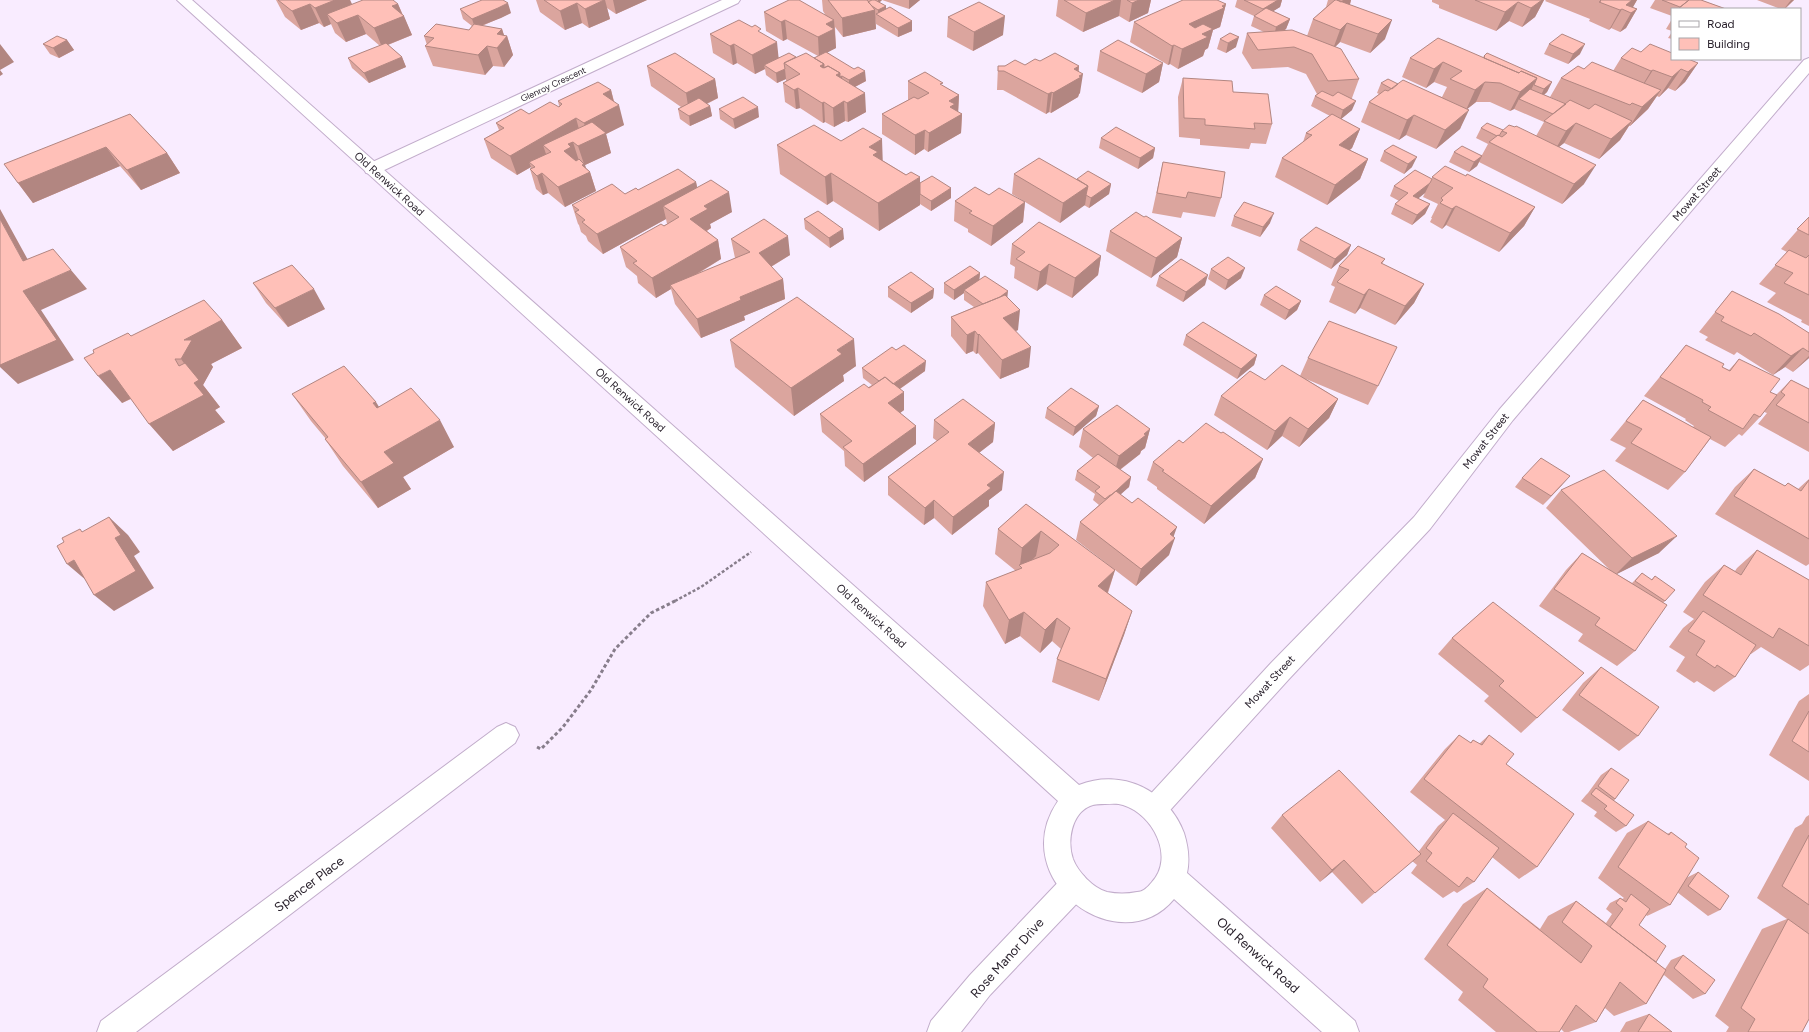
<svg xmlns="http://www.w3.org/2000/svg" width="1809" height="1032" viewBox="0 0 1809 1032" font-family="Figtree,sans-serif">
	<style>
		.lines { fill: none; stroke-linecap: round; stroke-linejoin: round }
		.street-casing { stroke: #c2adcb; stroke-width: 2 }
		.secondary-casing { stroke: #c2adcb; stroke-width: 2 }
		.path-far1 { stroke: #877d8b; stroke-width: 2.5; stroke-dasharray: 3 2; stroke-linecap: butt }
		.path { stroke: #877d8b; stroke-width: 3; stroke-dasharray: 3.5 2.5; stroke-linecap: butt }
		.street { fill: #fff; fill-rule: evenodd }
		.secondary { fill: #fff; fill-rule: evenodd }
		.wall { fill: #dba59e }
		.shaded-wall { fill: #b28681 }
		.building { fill: #ffc0b8; stroke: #b28681 }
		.labels { text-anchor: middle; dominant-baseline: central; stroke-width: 3; stroke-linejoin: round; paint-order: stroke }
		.far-street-label { font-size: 9px; fill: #251d28; stroke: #fff }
		.street-label { font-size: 11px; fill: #251d28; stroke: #fff }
		.near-street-label { font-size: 13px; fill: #251d28; stroke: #fff }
	</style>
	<rect width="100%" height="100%" fill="#f9ecff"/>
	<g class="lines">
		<g class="street-casing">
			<path id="street" d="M722,0H740L738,3L378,173L372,174L366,173L364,169L366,165Z
				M1809,58V73L1513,420L1430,529L1289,679L1163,818L1154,822L1145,818L1141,809L1145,800L1271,663L1414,517L1499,410L1804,60Z
				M506,723L515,727L519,735L515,743L136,1032H97L101,1021L497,727Z
				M1074,872L1084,876L1088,886L1084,896L990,995L961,1032H927L931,1021L970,975L1064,876Z"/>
		</g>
		<g class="secondary-casing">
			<path id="secondary" d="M177,0H192L1079,785C1121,768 1168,790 1184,833C1188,846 1190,859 1187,873L1355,1021L1359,1032H1322L1174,899C1120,964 1004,880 1058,801ZM1105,804C1111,804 1117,803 1123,805C1153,814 1175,857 1152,882C1148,887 1143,892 1137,892C1127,894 1117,894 1107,892C1093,888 1078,872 1073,859C1067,842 1071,814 1090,806C1095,804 1100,804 1105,804Z"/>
		</g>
		<path class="path-far1" d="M675,601L701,587L751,552"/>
		<path class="path" d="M537,747L541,749L563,727L591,690L615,649L651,613L677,600"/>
		<use href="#street" class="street"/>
		<use href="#secondary" class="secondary"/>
	</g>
	<path class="wall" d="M276,0H350L352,4H398L412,35L388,45L402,57L406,67L369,83L352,68L348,58L380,46L366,34L346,42L335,33L331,24L324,27L319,23L301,30L285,17Z
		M536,0H647L616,14L607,8L610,19L589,28L582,23L565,30L540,12Z
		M822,0H920L909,9L882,0L879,2L886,6V9L912,21V31L898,37L876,24L875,18L876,29L843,37L835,27L836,48L827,52L866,81L855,87L866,112L848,122L845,121L834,127L825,122L823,123L800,108L796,109L785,102L783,83L786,81V79L777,83L766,75L765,69L755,74L737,63L733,65L713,53L710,34L762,33L779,58L796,57L814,58L818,56L787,39L783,41L766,31L764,12L826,16L823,11Z
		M1058,0H1151L1148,13L1129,22L1119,16L1083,32L1056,16Z
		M1237,0H1282L1280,7L1273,11L1290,19L1286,29L1283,31L1307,36L1313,19L1326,7L1328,0H1351L1350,4H1349L1385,39L1370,53L1340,42L1335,47L1359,79L1352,98V110L1341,119L1360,129L1352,148L1350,150L1368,159L1360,179L1327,205L1275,177L1282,158L1303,142L1306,133L1330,116L1311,106L1315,96L1317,94L1306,74L1288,67L1252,69L1242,53L1247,33L1264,32L1251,26L1254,16L1235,7Z
		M1432,0H1544L1535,17L1522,27L1509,21L1496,31L1439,8V5L1432,2Z
		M1546,0H1637L1633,7L1637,9L1626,28L1620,32L1611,28L1609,30L1589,21L1590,19L1545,1Z
		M1655,0H1701L1726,9H1672V16L1650,8Z
		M1757,0H1794L1785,9H1781Z
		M1226,4L1220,27L1213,30L1208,48L1205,50L1203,56L1178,69L1170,64L1168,65L1130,42L1134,22Z
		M460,9L511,13L482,26L502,29L504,36H507L513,55L504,67L493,66L485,75L433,66L425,46L427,45L424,36L469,30L472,26L463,19Z
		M948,17L1003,35L973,51L947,37Z
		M1672,19V31L1666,29Z
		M1672,32V39L1668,38Z
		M1220,39L1236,47L1226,53L1217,49Z
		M67,40L74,50L59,58L50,54L43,44Z
		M1549,44L1580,54L1568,64L1544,54Z
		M1100,51L1163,63L1159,82L1142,93L1097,71Z
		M1641,52L1698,63L1685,82L1675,91L1668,88L1659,97L1657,96L1648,109L1630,126H1629L1620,140L1599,159L1564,143L1559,147L1584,184L1562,204L1479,162L1477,166L1469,172L1449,162L1454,152L1482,155L1488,144L1476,138L1481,128L1503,130L1536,136L1544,122L1514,109L1510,111L1490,102H1476L1467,109L1460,129L1436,149L1406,135L1399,140L1361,122L1369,102L1379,94L1377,93L1381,83L1398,84L1442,97L1447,87L1434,82L1426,88L1402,77L1410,58L1483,57L1484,56L1552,82L1547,92L1544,95L1566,104L1550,97L1561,78L1584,69L1613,71L1621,58Z
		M1040,61L1079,66V72L1080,93L1079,94L1078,97L1051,113L1049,112L1046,114L1003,90H997L998,66L1025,65Z
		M647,66L715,79L718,98L707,104L710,106L712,116L690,126L680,119L678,109L681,107L651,86Z
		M1183,78L1233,92L1272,124L1266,144L1251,143L1249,149L1200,145V139L1179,137L1178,97Z
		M908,81L943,86L959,95L958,112L962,114L961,133L928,152L924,149L915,155L882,134V114L908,100Z
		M611,90L614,101L624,125L606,134L611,153L585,165L586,168L590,172L596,191L565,207L548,193L543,195L536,189L530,169H531V167L517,175L491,158L484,139L499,130L496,123L529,114L559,107V106L558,101Z
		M719,109L759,117L735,129L720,119Z
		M130,114L167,153L180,173L141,190L120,166L33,203L18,183Z
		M1101,138L1155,148L1153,158L1138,169L1099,148Z
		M841,141L882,160L920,183L951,188V198L931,211L920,204V205L879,231L833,201L827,205L780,174L777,145Z
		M1393,145L1412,167L1404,174L1380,161L1384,151Z
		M1163,162L1221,198L1215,217L1183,212L1181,218L1152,213Z
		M1014,174L1077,179L1111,184L1109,194L1089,208L1084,205L1060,223L1012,194Z
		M1466,176L1535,207L1524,226L1499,252L1446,225L1442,229L1430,222L1432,218H1431L1438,204L1423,197L1425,193L1418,198L1430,204L1425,214L1412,225L1391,214L1395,204L1399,201L1390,196L1394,186L1432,179V177Z
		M696,182L697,187L732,212L710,224L711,228L707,231L718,240L721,259L696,275L735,258L731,239L790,255L771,267L783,279L785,299L744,316L745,320L701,338L675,304L671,289L656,298L638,283L637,276L626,267L620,247L667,224L666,219L603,254L588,241L586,236L581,232L579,225L578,224L572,205L625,194L638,190Z
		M989,195L1025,202L1023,222L991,246L968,232V229L954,221L955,201Z
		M1234,216L1270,223L1260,237L1231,226Z
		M1144,217L1182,238L1177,257L1151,278L1106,251L1110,231Z
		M1809,217V326L1801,322L1802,320L1767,302L1776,293L1759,284L1787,252L1781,249Z
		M804,219L844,239L830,248L805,229Z
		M1300,240L1351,245L1347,255L1331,269L1297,250Z
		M1012,244L1101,256L1098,275L1072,298L1046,284L1037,291L1014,278L1015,267L1010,264Z
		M1385,259L1382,264L1424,284L1414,303L1395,325L1360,308L1355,314L1329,302L1335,287L1331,285L1339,266Z
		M1211,269L1241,278L1225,290L1208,279Z
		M980,273L979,280L1007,297L1018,330L1016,331L1029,367L1000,379L978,353L976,354L973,351L966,354L951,336V317L974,307L964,300V293L954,300L944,293V283Z
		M1159,276L1205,285L1183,302L1156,286Z
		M253,283L325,309L288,327L266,303Z
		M888,287L934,289L933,298L911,313L888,297Z
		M1732,291L1809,333V358L1793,372L1785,367L1773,375L1737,352L1734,355L1705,340L1708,337L1699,332Z
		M1264,295L1301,301L1297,310L1285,320L1260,305Z
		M222,320L242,348L211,364L213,367L203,385L220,407L215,410L225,422L173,451L131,399L122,403L131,336Z
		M1186,335L1257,355L1254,365L1237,379L1183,345Z
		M730,340L856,366L843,375L844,381L794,416L735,367Z
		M1686,345L1722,367L1729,370L1739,359L1770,392L1776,395L1791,380L1809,389V452L1758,424L1767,413L1764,412L1760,417L1742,436L1739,434L1725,447L1710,439L1685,472L1668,490L1615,461L1626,448L1610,440L1643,400L1693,427L1694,426L1685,420L1686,419L1644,396Z
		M896,350L925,371L900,389L904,410L900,413L916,426V444L864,482L845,466L844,451L822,432L820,414L872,385L863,378L862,368Z
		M1308,358L1378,386L1368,405L1306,379L1338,399L1329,418L1299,447L1282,436L1267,450L1214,415L1221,396L1265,380L1300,376Z
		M292,394L379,407L454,447L403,477L411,489L378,508L343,466L325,439H326L311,421Z
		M1099,406L1096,416L1073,436L1045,418L1047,408Z
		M934,420L995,423L993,442L979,453L1002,490L989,500V506L952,535L934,518L924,525L888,495V477L937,441L933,438Z
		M1083,429H1150L1145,448L1141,451L1140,454L1120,470L1131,477L1129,487L1120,494L1173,536L1169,555L1136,586L1076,540L1080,522L1099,505L1093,500L1095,494L1075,480L1077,471L1093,458L1079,447Z
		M1221,433L1263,459L1255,478L1204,524L1157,489V487L1147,480L1153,462L1183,443Z
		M1754,469L1785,486L1788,483L1798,489L1809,479V564L1806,566L1715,514L1735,487Z
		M1522,478L1562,485L1543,505L1515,487Z
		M1561,490L1659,553L1616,574L1632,583L1642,573L1651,580L1655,576L1665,601L1663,603L1635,651L1617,666L1578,641L1583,634L1539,606L1566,570L1582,553L1610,570L1546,508Z
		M1026,504L1115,570L1108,593L1132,611L1124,635L1099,701L1052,682L1057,659L1061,649L1052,641L1040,653L1020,636L1005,644L983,606L986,582L1016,571L995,554L998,529Z
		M1757,550L1809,580V665L1800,671L1761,647L1751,654H1750L1735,677L1714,692L1697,681L1694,683L1676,671L1685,657L1669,647L1683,628L1694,619L1683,612L1705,582L1724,565L1735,571L1737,568Z
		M1493,602L1537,718L1521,733L1484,701L1489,696L1438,654L1452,638Z
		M1601,667L1638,736L1619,751L1562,710L1583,683Z
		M1809,694V781L1769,755L1799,701Z
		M1459,735L1470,743L1473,740L1479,744L1489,735L1506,764L1537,867L1519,879L1492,857L1474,882L1457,893L1454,891L1443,898L1411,873L1417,865L1412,861L1362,904L1332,872L1320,882L1271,828L1282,815L1419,851L1438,826L1445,820L1410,792L1445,749Z
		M1611,768L1615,799L1614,801L1626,826L1616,832L1594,816L1597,812L1581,801L1586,795L1588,793L1601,775Z
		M1809,815V1019L1802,1032H1726L1729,1027L1715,1016L1762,929L1787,919L1757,898L1795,828L1802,824L1806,817Z
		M1648,821L1667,834L1671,832L1685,847L1683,883L1686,878L1698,872L1720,910L1708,916L1677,892L1670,905L1647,916L1646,915L1639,925L1656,962L1665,969L1671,960L1683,955L1705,994L1693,999L1664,975L1646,1004L1614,1016L1605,1008L1596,1022L1569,1032H1564L1561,1029L1559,1032H1496L1458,1000L1463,992L1424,959L1463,904L1487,888L1540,929L1548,916L1576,901L1606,923L1612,914L1606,909L1610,903L1620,898L1622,899L1624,898L1598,878L1627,833Z
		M1649,1014L1672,1032H1620L1626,1022Z"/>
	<path class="shaded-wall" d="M335,0H350L354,9L327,14L331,24L324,27L315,8Z
		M604,0H605L610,19L589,28L585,9Z
		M613,0H647L616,14Z
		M878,0H882L878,4Z
		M909,0H920L909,9Z
		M1115,0H1121L1119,16L1083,32L1086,13Z
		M1139,0H1151L1148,13L1129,22L1132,3Z
		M1278,0H1282L1280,7L1261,19L1263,9Z
		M1344,0H1351L1350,4L1337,12L1340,2Z
		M1542,0H1544L1535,17L1522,27L1531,8Z
		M1632,0H1637L1630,12L1626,5Z
		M1791,0H1794L1784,9Z
		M1518,2L1509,21L1496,31L1505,12Z
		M508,3L511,13L501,18L475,28L472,19Z
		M577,3L582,23L565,30L560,11Z
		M310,4L319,23L301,30L292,11Z
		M398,4L403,16H404L412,35L382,47L374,28L392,6Z
		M1226,4L1220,27L1213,30L1208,48L1205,50L1203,56L1178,69L1182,49L1189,24Z
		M886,6V16L878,15V10Z
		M1622,9L1611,28L1609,30L1620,10Z
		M1637,9L1626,28L1620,32L1631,13Z
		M875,10L876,29L843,37L842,18Z
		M358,15L366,34L346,42L337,23Z
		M1005,16L1003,35L973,51L974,32Z
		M1290,19L1286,29L1274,37L1276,27Z
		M785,20L787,39L783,41L781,22Z
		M834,20L836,48L819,57L818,37L826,24Z
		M1392,20L1385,39L1370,53L1378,34Z
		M912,21V31L898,37V28Z
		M1347,23L1340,42L1333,49L1340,30Z
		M502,29L505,38L507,36L513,55L504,67L497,48V34Z
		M1239,37L1236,47L1226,53L1228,43Z
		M67,40L74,50L59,58L53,48Z
		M777,42L779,62L764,65L765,69L755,74L752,55Z
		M0,44L14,62L0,70Z
		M734,44L737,63L733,65L730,46Z
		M1585,44L1580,54L1568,64L1573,54Z
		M1174,45L1170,64L1168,65L1172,46Z
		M487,46L493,66L485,75L478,55Z
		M402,57L406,67L369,83L364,73Z
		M1443,62L1434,82L1426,88L1434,69Z
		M1163,63L1159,82L1142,93L1146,74Z
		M1698,63L1685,82L1675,91L1688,72Z
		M824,64L825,84L820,66Z
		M1079,66L1077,79L1079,76L1083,74L1080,93L1079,94L1078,97L1051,113L1053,93L1074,69Z
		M785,69L786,79L777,83L776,73Z
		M1681,69L1668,88L1659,97L1672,77Z
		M0,70L3,74L0,76Z
		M1653,70L1641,89L1639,91L1651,71Z
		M865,71L866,81L849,90V80Z
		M840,73L842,76L843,86L836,75Z
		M1537,78L1527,98L1519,99L1514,109L1510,111L1520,92Z
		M715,79L718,98L689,112L686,93Z
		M1485,82L1476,102L1466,110L1475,90Z
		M1552,82L1547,92L1539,99L1544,89Z
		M798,88L800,108L796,109L794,90Z
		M611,90L615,107L619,105L624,125L606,134L611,153L585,165L587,173L590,172L596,191L565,207L558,187L584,164L578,146L589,141L584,123L603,94Z
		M1661,90L1648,109L1630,126L1642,107Z
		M1052,92L1049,112L1046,114L1048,94Z
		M865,93L866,112L848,122L847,103Z
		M959,95L958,115L962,114L961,133L928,152L929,133L949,101Z
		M844,101L845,121L834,127L833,108Z
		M1356,101L1352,110L1340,120L1343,110Z
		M824,102L825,122L823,123L822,103Z
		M710,106L712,116L690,126L689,116Z
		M758,107L759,117L735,129L733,119Z
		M1469,110L1460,129L1436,149L1445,130Z
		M1414,115L1406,135L1399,140L1407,120Z
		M576,118L581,137L573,142L579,161L576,163L551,152L543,145L547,157L529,162L531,167L517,175L510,156Z
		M1632,121L1620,140L1599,159L1611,139Z
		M1576,123L1564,143L1555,150L1566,131Z
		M1360,129L1352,148L1331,164L1339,145Z
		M925,130L924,149L915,155V135Z
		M882,139L883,168L878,170L869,147Z
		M106,147L120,166L33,203L18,183Z
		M1155,148L1153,158L1138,169L1140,158Z
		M167,153L180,173L141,190L127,170Z
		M1482,156L1477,166L1469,172L1474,162Z
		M1417,157L1412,167L1404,174L1408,164Z
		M1368,159L1360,179L1327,205L1335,185Z
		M1596,165L1584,184L1562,204L1574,184Z
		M542,173L548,193L543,195L537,176Z
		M831,173L833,201L827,205L825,177Z
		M920,177V205L879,231L878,203Z
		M696,182L700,201L663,206L666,219L603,254L597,234Z
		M1430,183L1425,193L1409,206L1413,196Z
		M1111,184L1109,194L1089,208L1091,198Z
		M1088,186L1085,205L1060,223L1063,203Z
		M951,188V198L931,211V201Z
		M729,192L732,212L710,224L711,228L694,238L690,219L704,206Z
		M1025,202L1023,222L991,246L993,226Z
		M1430,204L1425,214L1412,225L1417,215Z
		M1456,206L1446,225L1442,229L1452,209Z
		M1535,207L1524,226L1499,252L1510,233Z
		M0,209L39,280L23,261L0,219Z
		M1274,213L1270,223L1260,237L1263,227Z
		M843,229L844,239L830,248L829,238Z
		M788,236L790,255L762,272L759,253Z
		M1182,238L1177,257L1151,278L1156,258Z
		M718,240L721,259L673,288L670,285L671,289L656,298L652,278Z
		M1351,245L1347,255L1331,269L1335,259Z
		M1101,256L1098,275L1072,298L1075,278Z
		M1049,264L1046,284L1037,291L1040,272Z
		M1245,268L1241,278L1225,290L1228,280Z
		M71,270L87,289L41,310L74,360L18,384L0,367V365L23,291Z
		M980,273L979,283L964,290V293L954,300V290Z
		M1208,275L1205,285L1183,302L1186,292Z
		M783,279L785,299L744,316L745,320L701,338L697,319L740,297Z
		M1424,284L1414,303L1395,325L1405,306Z
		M314,289L325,309L288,327L275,308Z
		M934,289L933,298L911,313V303Z
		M1369,289L1360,308L1355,314L1364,295Z
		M1008,291L1007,301L986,306Z
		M1301,301L1297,310L1285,320L1289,310Z
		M1020,310L1018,330L1001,337L1003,318Z
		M222,320L242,348L211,364L213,367L203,385L220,407L215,410L225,422L173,451L149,424L194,383L197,381L181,359L184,340Z
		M975,331L973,351L966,354L967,335Z
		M979,334L978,353L976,354L978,335Z
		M854,339L856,366L843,375L844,381L794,416L791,388L837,350Z
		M1031,347L1029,367L1000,379L1002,360Z
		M1803,348L1785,367L1773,375L1791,356Z
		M1257,355L1254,365L1237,379L1241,369Z
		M1809,356V358L1793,372Z
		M926,361L925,371L888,397V388Z
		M110,370L134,397L122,403L98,376Z
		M904,392V410L888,422V403Z
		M1338,399L1329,418L1299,447L1308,429Z
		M376,402L392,428L373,403Z
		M1099,406L1096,416L1073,436L1075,427Z
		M1290,417L1282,436L1267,450L1275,431Z
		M440,420L454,447L403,477L411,489L378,508L361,482L384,452Z
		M995,423L993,442L967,462L968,444Z
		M916,426V444L864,482L863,464Z
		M1150,429L1145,448L1141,451L1140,454L1114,474L1119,456Z
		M1263,459L1255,478L1204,524L1211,506Z
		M1004,472L1002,490L989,500V506L952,535L953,517L987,485Z
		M1570,476L1562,485L1543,505L1551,496Z
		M1131,477L1129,487L1109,505L1111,495Z
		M934,500V518L924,525L925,508Z
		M109,517L128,535L140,552L134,556L154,588L114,611L94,595L115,538Z
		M1177,527L1172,541L1175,538L1169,555L1136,586L1141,569L1170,534Z
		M1041,531L1036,556L1022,570V568L1020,565L1022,548Z
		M1677,536L1659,553L1615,575L1632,558Z
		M74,560L87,581L67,564Z
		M1115,570L1107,594L1098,586Z
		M1132,611L1124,635L1099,701L1106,679Z
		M1024,612L1020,636L1005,644L1009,620Z
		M1057,618L1052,641L1040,653L1045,630Z
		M1344,860L1332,872L1320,882L1332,870Z"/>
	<path class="building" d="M278,0H335L315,8L310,4L292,11Z
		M363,0H393L398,4L392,6L404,16L374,28L358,15L337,23L327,14Z
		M482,0H503L508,3L498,8L472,19L460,9Z
		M544,0H604L585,9L577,3L560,11Z
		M789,0H799L834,20L826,24L834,29L818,37L785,20L781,22L764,12Z
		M828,0H867L875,10L842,18Z
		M872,0H875L886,6L878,10L872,6L868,2Z
		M1064,0H1115L1086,13Z
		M1127,0H1139L1132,3Z
		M1183,0H1217L1226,4L1222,6L1224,8L1189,24L1195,28L1203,24L1213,29L1202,34L1208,37L1182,49L1174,45L1172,46L1134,22Z
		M1244,0H1278L1263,9Z
		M1335,0H1337L1392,20L1378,34L1347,23L1340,30L1313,19Z
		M1337,0H1344L1341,2Z
		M1475,0H1542L1531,8L1518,2L1505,12Z
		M1600,0H1632L1626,5L1637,9L1631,13L1622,9L1620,10L1599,2L1601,1Z
		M1662,0H1689L1680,7Z
		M1689,0H1701L1726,9H1678Z
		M979,2L1005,16L974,32L948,17Z
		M890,7L912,21L898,28L876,14Z
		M1266,8L1290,19L1276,27L1254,16Z
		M739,20L752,27L755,25L761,29L758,31L777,42L752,55L734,44L730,46L710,34Z
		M436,24L469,30L474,24L502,29L497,34L507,36L497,48L487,46L478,55L425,46L434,38L424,36Z
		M1292,30L1341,49L1359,79L1328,81L1312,54L1294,47L1258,50L1247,33Z
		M1230,33L1239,37L1228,43L1220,39Z
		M1562,34L1585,44L1573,54L1549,44Z
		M57,36L67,40L53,48L43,44Z
		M1438,38L1519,73L1521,71L1537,78L1520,92L1500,83L1485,82L1475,90L1450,79L1462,71L1443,62L1434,69L1410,58Z
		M1118,40L1163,63L1146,74L1100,51Z
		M386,43L402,57L364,73L348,58Z
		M1650,44L1672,53V59H1688L1698,63L1688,72L1681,69L1672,77L1653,70L1651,71L1621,58L1632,48L1641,52Z
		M826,52L854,69L858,67L865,71L849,80L842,76L840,77V73L828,66L824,68V64L814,58Z
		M675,53L715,79L686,93L647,66Z
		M789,53L796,57L784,63L785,69L776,73L764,65Z
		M806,53L824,64L820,66L823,68L828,66L840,73L836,75L865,93L847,103L844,101L833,108L824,102L822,103L798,88L794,90L783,83L800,74L784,63Z
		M1055,53L1079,66L1074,69L1083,74L1079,76L1081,77L1053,93L1052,92L1048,94L1004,71H998V66H1005L1015,60L1025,65L1035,59L1040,61Z
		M1487,53L1552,82L1544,89L1534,85L1537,78L1521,71L1519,73L1484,58L1485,57L1484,56Z
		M1592,62L1661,90L1642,107L1632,103L1630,105L1561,78L1578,66L1584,69Z
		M925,72L943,83L940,84L959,95L949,101L955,104L950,107L962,114L929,133L925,130L915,135L882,114L914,97L918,99L929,93L908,81Z
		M1183,78L1232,81L1233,92L1268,94L1272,124L1254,123L1255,129L1205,125V119L1184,118Z
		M1388,79L1398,84L1392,89L1381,83Z
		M1403,80L1469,110L1445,130L1414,115L1407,120L1369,102L1385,90L1388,91Z
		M598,82L611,90L603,94L619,105L584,123L576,118L510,156L484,139L504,128L496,123L521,109L529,114L550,102L559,107L562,104L558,101Z
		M1530,89L1566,104L1553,114L1519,99Z
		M1322,91L1333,96L1338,92L1356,101L1343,110L1315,96Z
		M743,97L758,107L733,119L719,109Z
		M699,98L710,106L689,116L678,109Z
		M1570,100L1589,109L1595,104L1632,121L1611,139L1576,123L1566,131L1544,121Z
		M130,114L167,153L127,170L106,147L18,183L4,164Z
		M1332,114L1360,129L1339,145L1368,159L1335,185L1282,158L1312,135L1306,133Z
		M592,122L606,133L578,146L573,142L568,144L571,147L564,151L576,161L579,159L584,164L582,165L590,172L558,187L542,173L537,176L530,169L535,167L529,162L551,152L543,145Z
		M1487,123L1503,130L1502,131L1499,136L1498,135L1497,136L1481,128Z
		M814,125L841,141L863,128L882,139L869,147L878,152L873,155L906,175L911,172L920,177L878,203L831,173L825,177L777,145Z
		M1509,125L1515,127L1516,126L1596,165L1574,184L1489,142L1498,135L1502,137L1507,133L1502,131Z
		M1116,127L1155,148L1140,158L1101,138Z
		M1393,145L1417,157L1408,164L1384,151Z
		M1462,146L1482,156L1474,162L1454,152Z
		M1039,158L1088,186L1063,203L1014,174Z
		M1163,162L1225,172L1221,198L1188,192L1186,198L1157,193Z
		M1445,166L1466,176L1467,174L1535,207L1510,233L1456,206L1452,209L1440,203L1443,200L1441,198L1453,188L1432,177Z
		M678,169L696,182L597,234L582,222L585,220L575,212L579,210L572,205L612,184L625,194L636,188L638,190Z
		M1415,170L1432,179L1430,183L1413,196L1430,204L1417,215L1395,204L1408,193L1394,186Z
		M1088,171L1111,184L1091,198L1086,195L1088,186L1077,179Z
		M932,176L951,188L931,201L920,194V183Z
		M711,180L729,192L704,206L708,209L690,219L718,240L652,278L633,263L637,261L620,247L661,224L664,226L679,217L663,206Z
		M975,187L989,195L999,188L1025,202L993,226L969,213L972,211L955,201Z
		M1244,202L1274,213L1263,227L1234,216Z
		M818,211L843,229L829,238L804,219Z
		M1136,212L1144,217L1146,216L1182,238L1156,258L1110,231Z
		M1809,217V235L1797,229Z
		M0,219L23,261L53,249L71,270L23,291L57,340L0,365Z
		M764,219L788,236L759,253L783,279L740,297L741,300L697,319L670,285L750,252L731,239Z
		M1039,222L1101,256L1075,278L1049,264L1040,272L1016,259L1025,252L1012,244Z
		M1316,227L1351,245L1335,259L1300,240Z
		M1358,246L1385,259L1381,263L1424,284L1405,306L1369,289L1364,295L1337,282L1349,270L1339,266Z
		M1789,250L1806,258L1809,255V295L1784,283L1793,273L1775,265Z
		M1228,257L1245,268L1228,280L1211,269Z
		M1181,259L1208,275L1186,292L1159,276Z
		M292,265L314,289L275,308L253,283Z
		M970,266L980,273L954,290L944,283Z
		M911,272L934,289L911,303L888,287Z
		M985,276L1008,291L1000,297L983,304L964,290Z
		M1276,286L1301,301L1289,310L1264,295Z
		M1732,291L1779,314L1809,333V352L1803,348L1791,356L1754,333L1751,336L1721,321L1724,317L1715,312Z
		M1005,295L1020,310L1003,318L1031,347L1002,360L979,334L978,335L975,331L967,335L951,317Z
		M797,297L854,339L837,350L842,354L791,388L730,340Z
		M204,300L222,320L184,340H192L181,359H175L179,366L185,363L199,380L194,383L204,395L149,424L110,370L98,376L84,358L94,353L93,350L128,333L131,336Z
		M1329,321L1397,347L1378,386L1308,358Z
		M1203,322L1257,355L1241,369L1186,335Z
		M904,345L926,361L893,384L885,377L879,381L862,368L892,347L896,350Z
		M1686,345L1724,364L1722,367L1730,371L1739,359L1780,379L1770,392L1777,395L1760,417L1754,414L1743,429L1708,410L1711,407L1702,402L1703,400L1660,377Z
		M1282,365L1338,399L1308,429L1290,417L1275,431L1221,396L1250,371L1265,380Z
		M344,366L376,402L373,403L377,408L411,388L440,420L384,452L394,463L361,482L325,439L328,437L292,394Z
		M885,377L904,392L888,403L916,426L863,464L843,447L852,441L820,414L864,384L869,388Z
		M1791,380L1809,389V423L1776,405L1785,395L1781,392Z
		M1071,388L1099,406L1075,427L1047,408Z
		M963,399L995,423L968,444L1004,472L987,485L991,488L953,517L934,500L925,508L888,477L949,432L934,420Z
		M1643,400L1711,437L1685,472L1631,443L1642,429L1626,421Z
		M1117,405L1150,429L1144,434L1146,435L1119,456L1083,429Z
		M1206,423L1221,433L1223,432L1263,459L1211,506L1162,471L1164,470L1153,462L1179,440L1183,443Z
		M1098,454L1131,477L1116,491L1111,495H1110L1105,499L1095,491L1100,487L1077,471Z
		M1541,458L1570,476L1551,496L1522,478Z
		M1754,469L1785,486L1788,483L1801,491L1809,480V539L1734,496Z
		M1604,470L1677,536L1632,558L1561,490Z
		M1116,491L1132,503L1138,498L1177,527L1170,534L1175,538L1141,569L1080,522Z
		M1026,504L1115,570L1098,586L1132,611L1106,679L1057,659L1070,628L1057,618L1045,630L1024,612L1009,620L986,582L1022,568L1019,565L1050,553L1059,545L1041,531L1022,548L998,529Z
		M109,517L121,535L115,538L136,571L94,595L74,560L67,564L57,546L64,542L62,538L80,529L82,532Z
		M1757,550L1809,580V646L1779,628L1773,638L1703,595L1724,565L1741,575Z
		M1582,553L1667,605L1635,651L1595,625L1600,618L1554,589Z
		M1642,573L1652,580L1655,576L1675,590L1665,601L1635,581Z
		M1493,602L1584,673L1537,718L1499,686L1504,681L1452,638Z
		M1703,611L1756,645L1735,677L1717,665L1715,668L1696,655L1705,641L1688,631Z
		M1601,667L1659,707L1638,736L1579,695Z
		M1809,711V752L1792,741Z
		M1459,735L1471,743L1473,740L1482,745L1489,735L1514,754L1506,764L1574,814L1537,867L1424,779Z
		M1611,768L1629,780L1615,799L1598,786Z
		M1339,770L1421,854L1375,893L1344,860L1332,870L1282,815Z
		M1596,788L1634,815L1626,826L1604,809L1607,806L1591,794Z
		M1453,813L1499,848L1474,882L1467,877L1459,887L1426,861L1432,853L1426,848Z
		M1648,821L1669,835L1671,832L1687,844L1685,847L1699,858L1670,905L1618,867Z
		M1809,835V905L1782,886Z
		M1698,872L1729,896L1720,910L1688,886Z
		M1487,888L1581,963L1592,946L1562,922L1576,901L1666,970L1646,1004L1620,982L1596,1022L1576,1005L1559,1032H1537L1483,987L1488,979L1447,945Z
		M1631,894L1650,909L1639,925L1666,946L1656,962L1610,927L1623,909L1616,903L1620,898L1626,902Z
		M1788,919L1809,934V1019L1802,1032H1748L1755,1019L1741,1008Z
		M1683,955L1715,980L1705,994L1674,968Z
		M1649,1014L1672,1032H1638Z"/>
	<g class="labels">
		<g class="far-street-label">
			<text transform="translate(553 84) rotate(-25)">Glenroy Crescent</text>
		</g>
		<g class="street-label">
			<text transform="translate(389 184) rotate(42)">Old Renwick Road</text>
			<text transform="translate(1697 194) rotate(-49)">Mowat Street</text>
			<text transform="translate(630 400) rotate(42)">Old Renwick Road</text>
			<text transform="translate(1486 441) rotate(-52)">Mowat Street</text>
			<text transform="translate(871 616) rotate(42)">Old Renwick Road</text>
			<text transform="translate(1270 682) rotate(-47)">Mowat Street</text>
		</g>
		<g class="near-street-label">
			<text transform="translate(309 884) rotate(-37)">Spencer Place</text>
			<text transform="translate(1258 955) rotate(42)">Old Renwick Road</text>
			<text transform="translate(1007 958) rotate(-48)">Rose Manor Drive</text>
		</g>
	</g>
	<rect x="1671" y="8" width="130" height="52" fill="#ffffff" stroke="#a8a5a9"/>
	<rect x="1679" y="21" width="20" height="6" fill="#ffffff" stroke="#a8a5a9"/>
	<text x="1707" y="28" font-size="12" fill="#251d28">Road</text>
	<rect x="1679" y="38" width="20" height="12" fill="#ffc0b8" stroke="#a8a5a9"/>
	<text x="1707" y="48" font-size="12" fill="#251d28">Building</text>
</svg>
